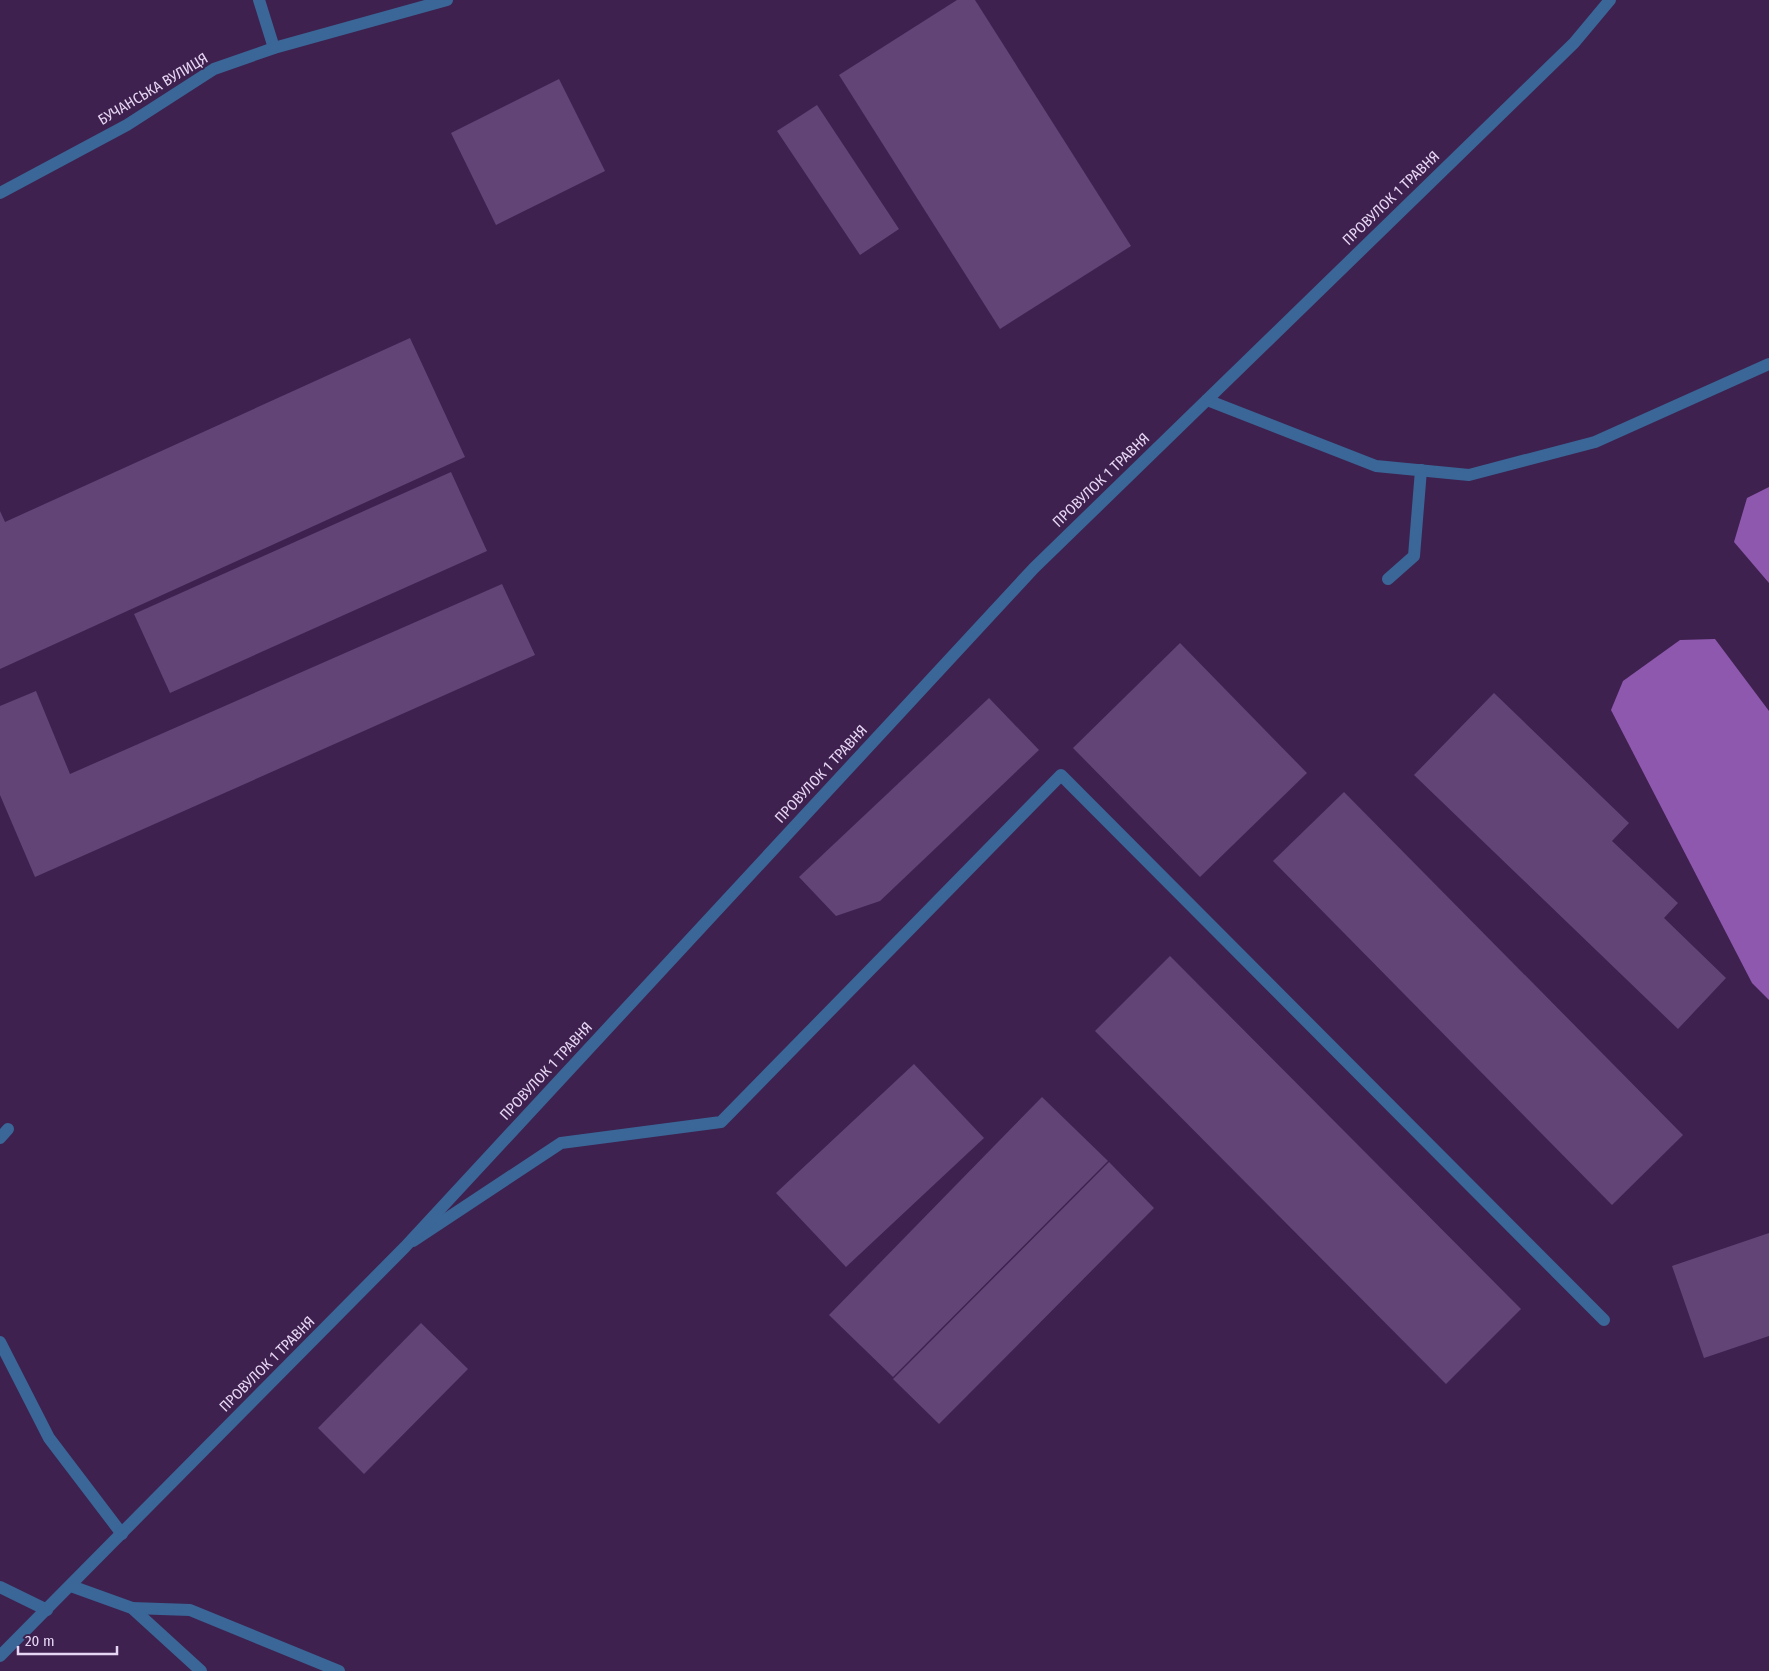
<svg xmlns="http://www.w3.org/2000/svg" width="1769" height="1671" viewBox="0 0 1769 1671" font-family="'Fira Sans Condensed',sans-serif">
<style>
.water{fill:#8e58af}
.building{fill:#624476}
.lines{fill:none;stroke-linecap:round;stroke-linejoin:round}
.service{stroke:#3a6797;stroke-width:12}
.pedestrian{stroke:#3a6797;stroke-width:12}
.minor{stroke:#3a6797;stroke-width:12}
.labels{text-anchor:middle;dominant-baseline:central;stroke-width:4;stroke-linejoin:round;paint-order:stroke}
.street-label{font-size:15px;fill:#e6d6f3;stroke:#3e214f}
</style>
<rect width="100%" height="100%" fill="#3e214f"/>
<!-- water -->
<g class="water">
<polygon points="1769,487 1769,583 1734,542 1747,498"/>
<polygon points="1715,639 1769,711 1769,1000 1752,983 1611,710 1623,681 1680,640"/>
</g>
<!-- building -->
<g class="building">
<polygon points="957,0 975,0 1131,246 1000,329 839,75"/>
<polygon points="559,79 605,171 496,225 451,133"/>
<polygon points="817,105 899,229 860,255 777,131"/>
<polygon points="410,338 465,457 0,669 0,511 5,522"/>
<polygon points="451,472 487,551 170,693 134,614"/>
<polygon points="502,584 535,655 35,877 0,795 0,706 36,691 70,774"/>
<polygon points="1180,643 1307,773 1200,877 1073,748"/>
<polygon points="1494,693 1629,823 1612,841 1678,903 1664,918 1726,978 1678,1029 1414,775"/>
<polygon points="989,698 1039,750 880,901 836,916 799,877"/>
<polygon points="1344,792 1683,1135 1612,1205 1273,861"/>
<polygon points="1170,956 1521,1309 1446,1384 1095,1031"/>
<polygon points="914,1064 984,1138 846,1267 776,1193"/>
<polygon points="1042,1097 1108,1161 893,1377 829,1315"/>
<polygon points="1109,1162 1154,1208 939,1424 893,1379"/>
<polygon points="1769,1233 1769,1336 1704,1358 1672,1266"/>
<polygon points="421,1323 468,1369 364,1474 318,1428"/>
</g>
<g class="lines">
<!-- service -->
<g class="service">
<polyline points="1207,400 1376,466 1469,475 1595,442 1769,364"/>
<polyline points="1388,579 1414,556 1421,470"/>
<polyline points="0,1138 8,1129"/>
<polyline points="413,1241 561,1143 721,1122 1061,775 1604,1320"/>
<polyline points="0,1342 49,1438 122,1534"/>
<polyline points="132,1608 190,1610 339,1671"/>
</g>
<!-- pedestrian -->
<polyline class="pedestrian" points="71,1586 132,1608 201,1671"/>
<!-- minor -->
<g class="minor">
<polyline points="259,0 274,48"/>
<polyline points="0,193 127,125 214,69 274,48 447,0"/>
<polyline points="0,1587 47,1610"/>
<polyline points="0,1656 405,1247 1034,568 1574,43 1610,0"/>
</g>
</g>
<g class="labels">
<!-- street labels -->
<g class="street-label">
<text transform="translate(153 89) rotate(-31)">БУЧАНСЬКА ВУЛИЦЯ</text>
<text transform="translate(1391 198) rotate(-44)">ПРОВУЛОК 1 ТРАВНЯ</text>
<text transform="translate(1101 480) rotate(-44)">ПРОВУЛОК 1 ТРАВНЯ</text>
<text transform="translate(821 774) rotate(-47)">ПРОВУЛОК 1 ТРАВНЯ</text>
<text transform="translate(546 1071) rotate(-47)">ПРОВУЛОК 1 ТРАВНЯ</text>
<text transform="translate(267 1364) rotate(-45)">ПРОВУЛОК 1 ТРАВНЯ</text>
</g>
</g>
<!-- scale -->
<path d="M18 1646v8h99v-8" fill="none" stroke="#e6d6f3" stroke-width="2.5"/>
<text x="25" y="1646" font-size="15" fill="#e6d6f3" stroke="#3e214f" stroke-width="4" paint-order="stroke">20 m</text>
</svg>
